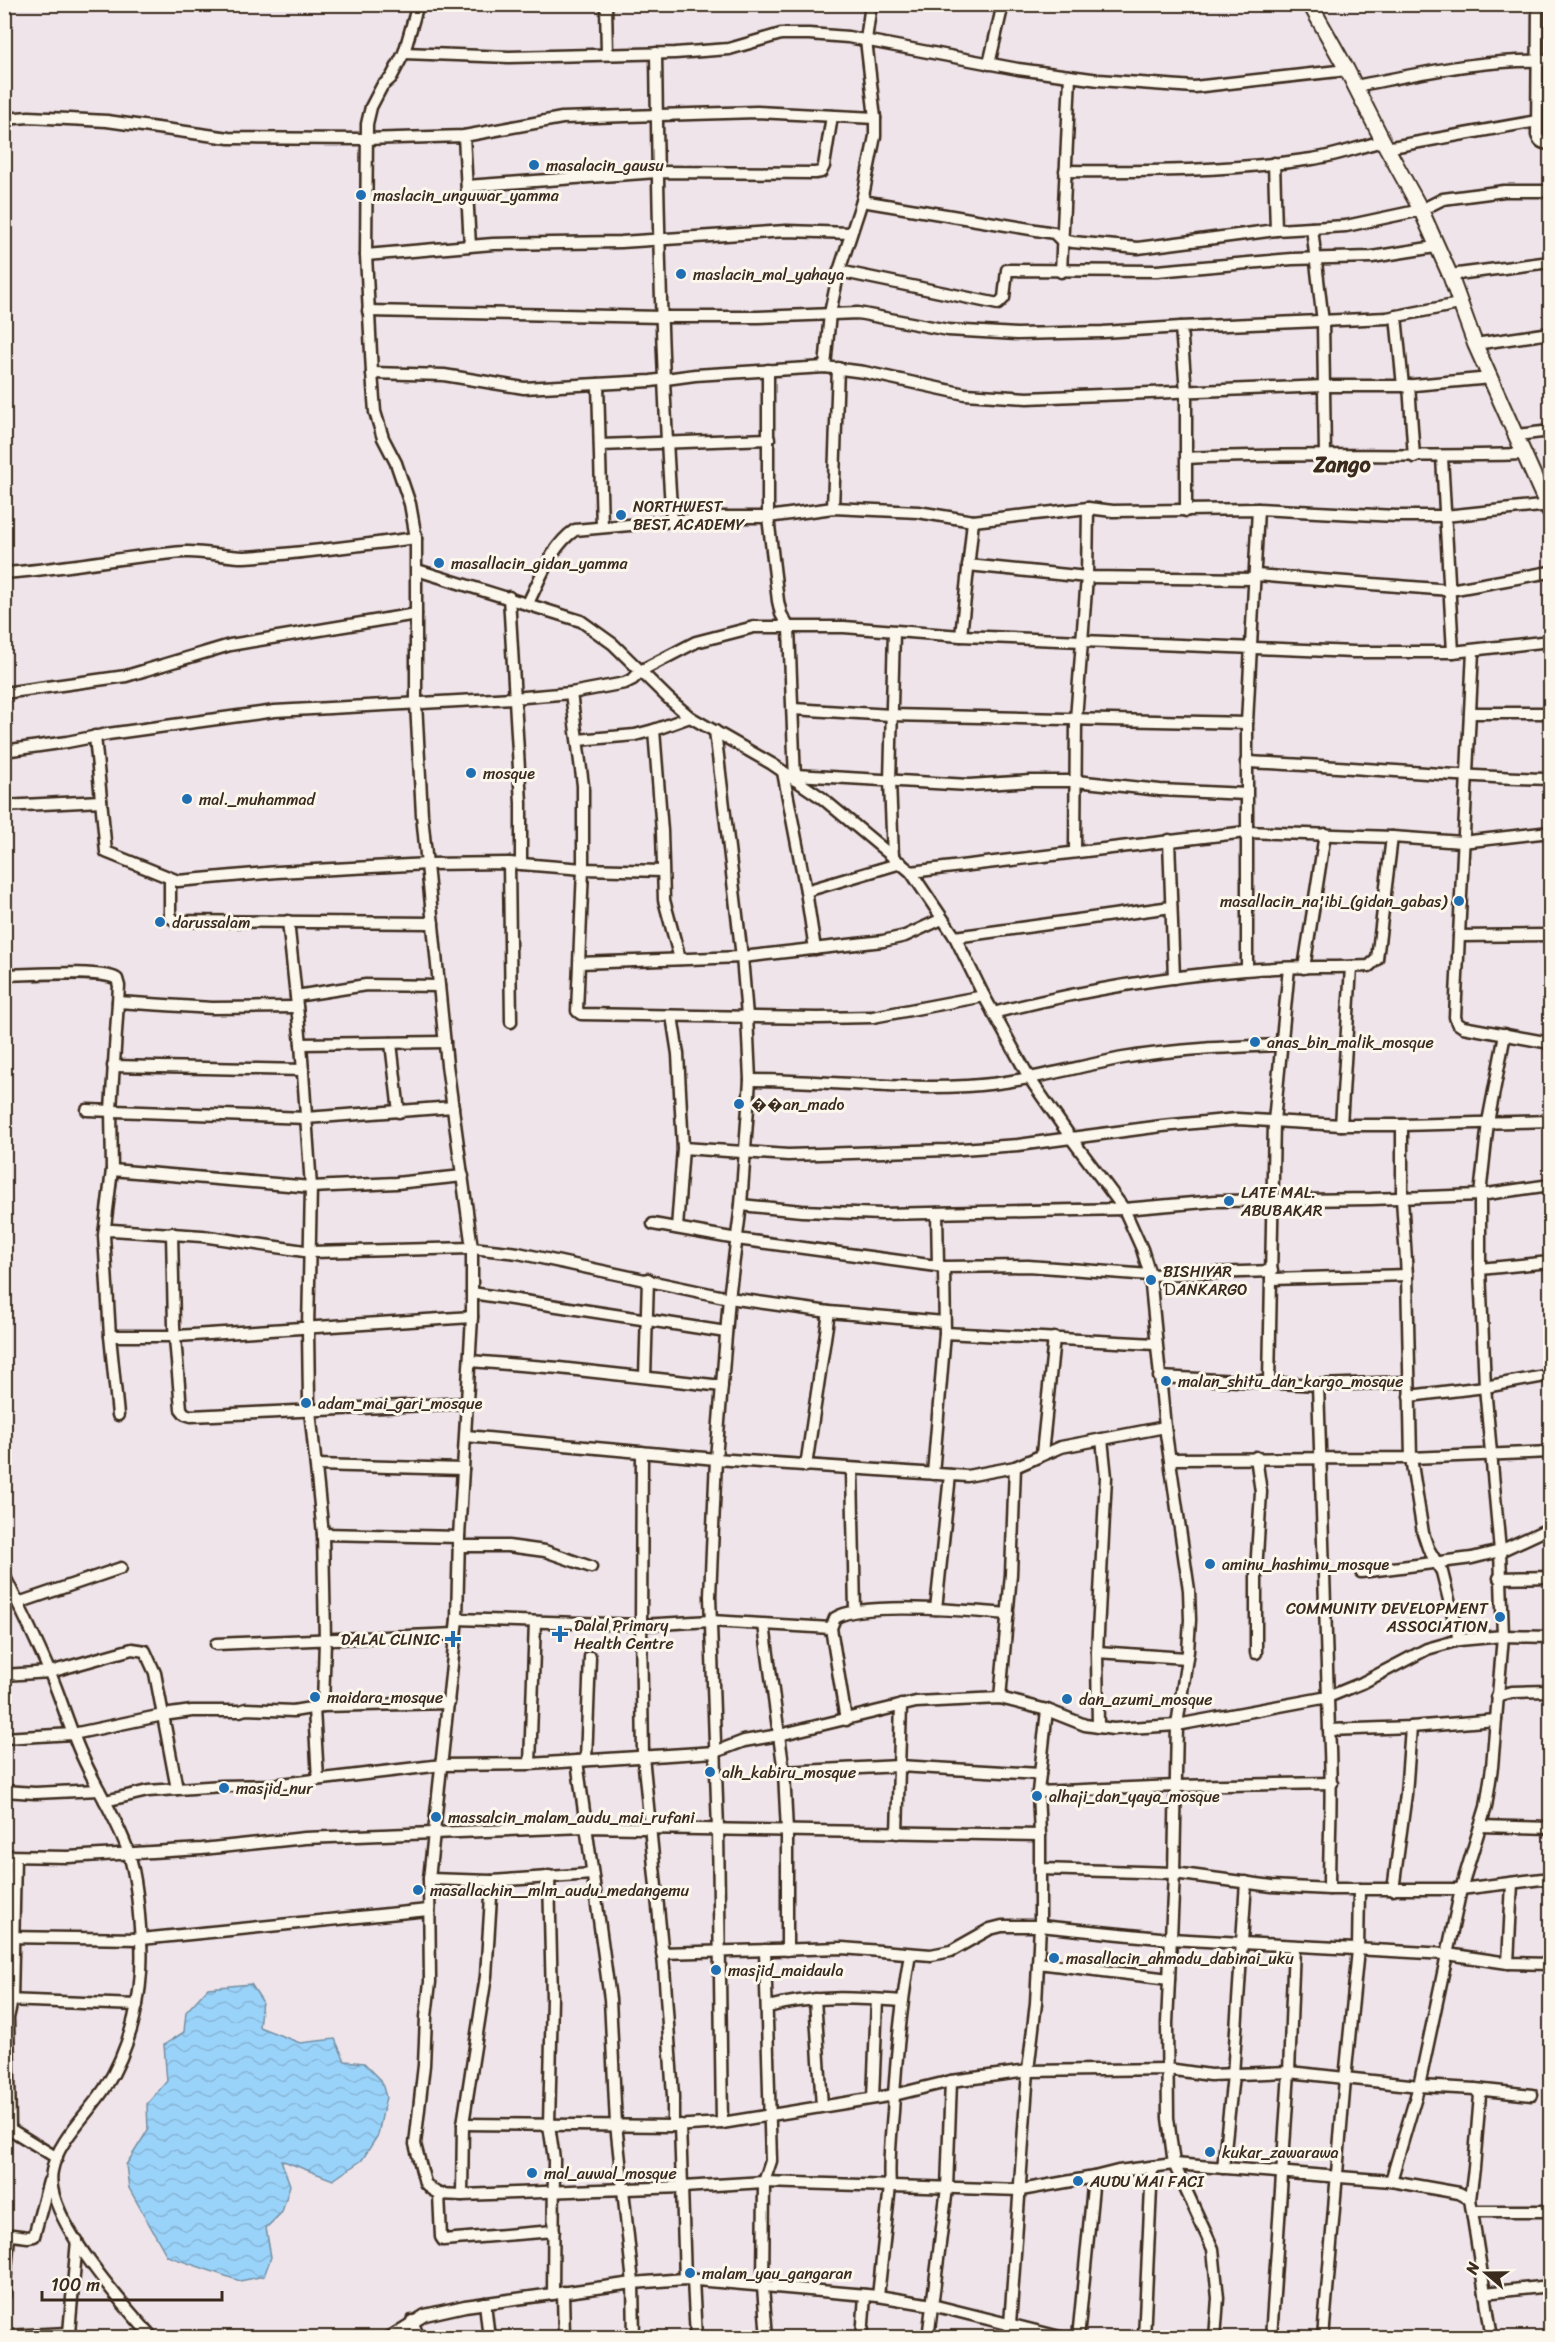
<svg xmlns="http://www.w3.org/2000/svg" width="1555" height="2342" viewBox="0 0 1555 2342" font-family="Sriracha,sans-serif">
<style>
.water{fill:url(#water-waves);stroke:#748fa2;stroke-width:1.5}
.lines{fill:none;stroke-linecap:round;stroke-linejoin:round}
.street-casing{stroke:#3b2a1e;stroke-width:15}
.secondary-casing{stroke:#3b2a1e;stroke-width:18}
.street{stroke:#fbf7ec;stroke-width:10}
.secondary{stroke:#fbf7ec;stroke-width:14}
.poi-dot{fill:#1f6fb2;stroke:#fbf7ec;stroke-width:2}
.labels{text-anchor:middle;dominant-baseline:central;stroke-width:6;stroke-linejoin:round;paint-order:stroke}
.poi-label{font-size:16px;fill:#3b2a1e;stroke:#fbf7ec;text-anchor:start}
.district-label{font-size:22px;font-weight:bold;fill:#3b2a1e;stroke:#fbf7ec}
</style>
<defs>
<pattern id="water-waves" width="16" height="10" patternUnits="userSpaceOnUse" patternTransform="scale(1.5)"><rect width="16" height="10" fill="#9ad3fa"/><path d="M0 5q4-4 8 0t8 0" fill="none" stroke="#86b5d6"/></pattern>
</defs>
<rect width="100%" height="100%" fill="#efe4ea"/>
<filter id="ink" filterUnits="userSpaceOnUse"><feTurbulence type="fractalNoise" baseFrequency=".0167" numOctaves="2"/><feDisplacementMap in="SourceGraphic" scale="12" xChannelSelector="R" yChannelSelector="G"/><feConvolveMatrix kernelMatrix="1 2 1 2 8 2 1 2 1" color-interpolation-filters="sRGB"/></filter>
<g filter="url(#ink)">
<!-- water -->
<polygon class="water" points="251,1984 262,2001 259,2027 300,2043 335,2039 345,2061 364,2063 381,2080 386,2097 378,2135 362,2160 333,2180 281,2160 290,2185 282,2212 266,2228 271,2257 264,2276 240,2281 167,2256 129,2188 126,2165 148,2130 147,2104 167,2081 164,2045 184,2032 186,2012 208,1988"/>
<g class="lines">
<!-- street casing -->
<g class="street-casing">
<g id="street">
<polyline points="418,4 404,53 391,78 382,86 371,107 367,124 366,255 372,373 375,412 383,438 396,463 410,504 416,538 416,703 422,815 447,1065 472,1248 472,1317 459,1537 457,1619 429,1879 430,1982 426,2017 424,2065 415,2144 425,2183 431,2189 439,2194 462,2195 683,2187 764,2182 1021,2190 1094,2177 1118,2171 1174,2164 1391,2181 1459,2193 1470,2199 1492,2338"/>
<polyline points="606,4 607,54"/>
<path d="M1538,4l-1,131c2,7 6,9 13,9"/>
<polyline points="404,53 509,57 675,53 729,49 781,34 809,34 848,37 1018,69 1099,80 1194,87 1347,70"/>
<path d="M656,53c2,156 5,313 16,468"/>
<polyline points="989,64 1003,4"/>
<path d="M1355,86c64,-12 130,-28 195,-25"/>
<polyline points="4,119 29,117 107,121 229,138 365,139 464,136 562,118 757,112 875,118"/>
<polyline points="464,136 470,246"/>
<polyline points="1386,148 1537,121"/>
<polyline points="1274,163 1276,230"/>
<path d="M1065,171c82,1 165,0 247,-12 23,-3 47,-12 71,-18"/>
<polyline points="467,186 657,172 815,173 821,172 824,166 832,116"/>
<polyline points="862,201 1054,233 1061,240 1073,242 1138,248 1276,230 1346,226 1421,210 1443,199 1504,191 1550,191"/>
<polyline points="1312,228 1323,322 1325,456"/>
<polyline points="366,255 493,244 621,242 786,231 851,233"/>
<polyline points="839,271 998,304 1004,298 1007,270 1157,271 1292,259 1372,257 1435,247"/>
<polyline points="1061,272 1070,76"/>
<polyline points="1450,275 1550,262"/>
<polyline points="368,311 662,317 758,317 858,313 948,330 1017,334 1103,332 1181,327"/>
<polyline points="1396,316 1403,386"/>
<polyline points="1475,344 1550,333"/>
<polyline points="825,367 830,313 839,271 862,201 875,136 875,118 866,40 871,4"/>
<polyline points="768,370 768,517 778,601 781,614 789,628 795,780"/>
<polyline points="372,373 444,375 524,388 651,381 695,375 825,367 864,372 965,394 1027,398 1325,386 1403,386 1491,378"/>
<polyline points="598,384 602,527"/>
<polyline points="1409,385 1414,457"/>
<polyline points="1517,435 1550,431"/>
<polyline points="600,445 769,439"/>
<polyline points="1442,457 1453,652"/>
<path d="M1187,458c113,-6 226,0 339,-4"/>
<polyline points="833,508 838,368"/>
<polyline points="1186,511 1186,392 1181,327 1387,318 1459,304"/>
<polyline points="968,565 1087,577 1254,579"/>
<polyline points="417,570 581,621 613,644 669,699 690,717 772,764 822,798 911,872 955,937 984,996 1030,1079 1071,1138 1124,1209 1142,1249 1150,1275 1165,1427 1189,1590 1190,1620 1188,1651 1177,1725 1174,1873 1167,2023 1168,2118 1174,2164 1213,2249 1218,2298 1215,2338"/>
<path d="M4,573c61,-4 121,-17 181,-21 20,-1 40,5 59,5 58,-3 115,-12 172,-19"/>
<polyline points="1255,575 1450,590 1550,572"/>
<polyline points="509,597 521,803 521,864"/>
<path d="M528,603c13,-25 23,-57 47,-73l142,-13h51l65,-9 85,4 55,9 115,-13 25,3 145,-2 138,7h49l105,-11"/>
<polyline points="961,636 973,521"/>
<polyline points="1473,651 1455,1017 1457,1023 1463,1027 1550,1043"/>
<polyline points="4,693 126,676 230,645 416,614"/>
<polyline points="571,693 583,785 583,869 577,1011 581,1014 818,1018 873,1017 984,996"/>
<polyline points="793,709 891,715 1247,723"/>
<polyline points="1470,713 1550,713"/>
<polyline points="654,730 662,831 664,900 680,959"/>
<polyline points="715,731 742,957 747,1016 750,1080 741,1205 729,1298 716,1459 710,1596 718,1830 722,2123"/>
<polyline points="95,736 106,852 178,881 277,872 428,864 509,863 583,869 662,871"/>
<polyline points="578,740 635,735 654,730 690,717"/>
<polyline points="4,751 67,742 108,734 275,711 513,698 571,693 625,683 633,679 642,670 696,642 754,627 844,627 961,636 1354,652 1453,652 1550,641"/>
<path d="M1246,762c102,4 203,15 304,17"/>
<polyline points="783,772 806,891 815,949"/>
<polyline points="795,775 969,785 1031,781 1076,781 1160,790 1246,794"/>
<polyline points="4,806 101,801"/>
<polyline points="1169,840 1174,978"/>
<polyline points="1075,851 1076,719 1087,577 1088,508"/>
<polyline points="893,858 890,781 894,632"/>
<polyline points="509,863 511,1022"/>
<polyline points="911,872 1246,832 1392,837 1462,842 1550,832"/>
<polyline points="170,879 170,917 176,921 433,923"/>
<polyline points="806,891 901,863"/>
<polyline points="288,921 301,1044 311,1187 308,1329 309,1401 323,1534 325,1640 323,1706"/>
<polyline points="1459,936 1550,935"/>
<polyline points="955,937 1171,907"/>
<polyline points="580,963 742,957 883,941 905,936 942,919"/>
<polyline points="1304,968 1325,834"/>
<polyline points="1247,969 1247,723 1258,509"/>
<path d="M4,975c23,0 97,-6 113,4l2,7 -8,124 1,60 -8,65 6,101 8,79"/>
<polyline points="296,996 366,985 439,986"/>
<polyline points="118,1002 212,1008 297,1007"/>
<path d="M993,1013c82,-21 168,-36 252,-43 41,-4 83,-2 124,-4l8,-7 15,-122"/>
<polyline points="672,1016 678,1054 683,1148 677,1228"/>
<polyline points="391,1043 399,1112"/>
<polyline points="301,1044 445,1042"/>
<polyline points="113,1066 303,1070"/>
<path d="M750,1080c72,0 145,10 217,6 54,-3 104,-18 156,-28 53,-9 105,-11 158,-13"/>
<polyline points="87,1110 306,1118 453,1107"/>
<polyline points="1341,1125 1351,967"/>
<polyline points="1402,1125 1402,1199 1407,1275 1411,1458 1423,1533 1428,1548 1442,1572 1459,1640"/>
<polyline points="683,1148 788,1155 947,1150 1018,1145 1162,1126 1237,1119 1341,1125 1402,1125 1550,1121"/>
<polyline points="112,1170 311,1187 396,1183 463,1176"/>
<polyline points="741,1205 802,1211 882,1214 1124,1209 1216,1201 1371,1199 1480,1195 1550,1185"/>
<polyline points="937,1213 938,1266"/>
<polyline points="653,1224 737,1239 944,1267 1028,1266 1150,1275 1272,1271"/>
<polyline points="105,1231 112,1230 202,1236 311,1252 472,1248 518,1253 729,1298 829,1312 944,1322"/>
<polyline points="172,1233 174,1326 181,1409 185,1414 191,1416 468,1403"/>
<polyline points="1480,1269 1550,1262"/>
<polyline points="1272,1279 1407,1275"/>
<polyline points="472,1293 726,1332"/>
<polyline points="945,1333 1155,1344"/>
<polyline points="110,1336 177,1336 472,1317"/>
<polyline points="470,1361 559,1368 722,1386"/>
<polyline points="645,1377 648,1279"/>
<polyline points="1159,1377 1318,1385 1409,1382"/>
<polyline points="1269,1383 1274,1121 1289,968"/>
<path d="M1318,1385l11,345c4,53 0,106 0,159"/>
<polyline points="1409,1396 1485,1387 1550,1375"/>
<polyline points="466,1436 716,1459 967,1476 1015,1467 1061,1447 1165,1427"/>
<polyline points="642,1452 641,1625 643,1756 664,1967 673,2096 673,2126"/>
<polyline points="1042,1454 1054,1338"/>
<polyline points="1170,1459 1411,1458 1550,1452"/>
<polyline points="316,1465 463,1469"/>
<polyline points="806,1466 829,1312"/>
<polyline points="852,1470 855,1611"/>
<polyline points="933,1474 945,1333 944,1267"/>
<polyline points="323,1534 459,1537"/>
<polyline points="458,1546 508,1546 545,1551 591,1567"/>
<polyline points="1361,1572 1472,1558 1500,1551 1550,1528"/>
<path d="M4,1575c16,32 32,65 46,98 12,28 20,57 33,85 14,31 34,61 45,93 9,27 11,62 13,90 3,49 -9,105 -36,147 -16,25 -48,53 -53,83 -9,44 72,135 101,167"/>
<polyline points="1499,1578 1550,1577"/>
<polyline points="18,1603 121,1568"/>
<polyline points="936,1609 950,1475"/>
<polyline points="457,1619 641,1625 711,1621 831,1628"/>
<polyline points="764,1625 784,1772 899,1766 1040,1774"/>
<polyline points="216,1644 455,1634"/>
<polyline points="1097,1652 1186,1658"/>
<polyline points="1256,1653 1256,1572 1261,1492 1256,1457"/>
<polyline points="4,1675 50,1672 132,1649 145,1651 155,1673 177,1789"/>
<polyline points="1497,1696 1512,1692 1550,1691"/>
<polyline points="1000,1698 1011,1574 1015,1467"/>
<polyline points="314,1709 318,1779"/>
<path d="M846,1720l-15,-92 4,-10c27,-17 138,-7 173,-4"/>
<polyline points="1098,1727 1097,1652 1106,1477 1102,1439"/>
<polyline points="1329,1730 1411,1727 1496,1720"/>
<polyline points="4,1738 73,1734 163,1715 192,1711 240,1711 246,1709 293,1711 323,1706 449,1703"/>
<polyline points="586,1760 590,1657"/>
<polyline points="577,1761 610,1999 616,2124 633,2283 634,2338"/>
<polyline points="530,1764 535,1622"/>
<polyline points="784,1772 787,1831 787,1950"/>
<polyline points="4,1791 35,1793 99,1790"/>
<polyline points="1038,1792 1176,1786 1332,1783"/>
<polyline points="105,1801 148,1791 222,1786 272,1785 442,1765 530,1764 715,1752 744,1741 779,1735 916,1702 1000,1698 1047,1710"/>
<polyline points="1480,1826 1550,1828"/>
<polyline points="897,1833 901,1705"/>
<polyline points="4,1856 68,1857 202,1849 305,1838 585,1827 1040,1835 1038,1792 1047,1710 1085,1725 1113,1729 1177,1725 1328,1697 1362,1683 1427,1649 1459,1640 1503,1636 1550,1637"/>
<polyline points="1040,1869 1174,1873 1272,1886 1329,1889 1461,1889 1550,1878"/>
<polyline points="549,1876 552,1998 549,2125 554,2159 553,2294"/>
<polyline points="429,1879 492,1881 592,1874"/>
<polyline points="1393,1890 1406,1794 1411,1727"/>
<polyline points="4,1937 141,1939 428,1910"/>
<polyline points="765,1950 771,2161 764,2182 763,2287 767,2338"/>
<polyline points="662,1953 842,1948 931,1955 951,1951 990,1929 1002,1926 1040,1926 1170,1939 1447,1954 1508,1963 1550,1964"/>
<polyline points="1038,1963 1169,1979"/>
<polyline points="1508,1963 1512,1883"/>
<polyline points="815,1999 822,2106"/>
<polyline points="5,2000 137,2005"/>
<path d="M768,2007c44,-12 89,-9 134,-6"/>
<polyline points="1475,2089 1532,2095"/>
<polyline points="873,2098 877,2000"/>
<polyline points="463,2124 673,2126 722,2123 894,2095 951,2081 1028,2071 1168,2069 1210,2075 1289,2072 1419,2086 1475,2089 1480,2095 1474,2168 1470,2199"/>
<polyline points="680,2125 685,2279"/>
<polyline points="5,2126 57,2158"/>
<polyline points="10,2129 8,2018 12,2000 15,1857"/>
<polyline points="1223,2168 1233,2075 1246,1882"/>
<polyline points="1391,2181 1419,2086 1461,1889 1486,1807 1492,1767 1503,1636 1500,1551 1485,1387 1480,1269 1480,1195 1488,1122 1505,1034"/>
<polyline points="439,2194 441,2237 443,2240 554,2231"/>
<polyline points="462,2195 463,2124 486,1976 492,1881"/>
<polyline points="1473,2211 1550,2211"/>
<polyline points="4,2234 28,2237 34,2236 49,2181"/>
<polyline points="693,2279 696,2338"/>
<polyline points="563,2292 564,2338"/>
<polyline points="1485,2293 1550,2286"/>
<path d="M878,2296l12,-110c-2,-25 1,-50 3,-74 3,-53 8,-106 17,-158"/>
<polyline points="4,2297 9,2235"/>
<polyline points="485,2303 489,2338"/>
<polyline points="412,2321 419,2338"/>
<polyline points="69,2333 77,2240"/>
<polyline points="4,2336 69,2333 77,2338"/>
<polyline points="388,2338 425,2315 465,2306 633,2283 685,2279 878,2296 932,2305 1064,2338"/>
<polyline points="862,2338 865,2295"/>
<polyline points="928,2338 947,2188 951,2081"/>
<polyline points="1009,2338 1028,2071 1036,2003 1040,1926 1040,1835"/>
<polyline points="1078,2338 1094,2177"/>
<polyline points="1144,2338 1152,2167"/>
<polyline points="1271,2338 1289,2072 1294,1947"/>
<polyline points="1323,2338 1345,2079 1358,1950 1359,1889"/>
</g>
</g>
<!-- secondary casing -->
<g class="secondary-casing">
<polyline id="secondary" points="1310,4 1347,70 1383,141 1421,210 1450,275 1475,344 1550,512"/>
</g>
<!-- street -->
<use href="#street" class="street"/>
<!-- secondary -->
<use href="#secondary" class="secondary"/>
</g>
</g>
<!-- markers -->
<g class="poi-dot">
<circle cx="534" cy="165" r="6"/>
<circle cx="361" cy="195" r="6"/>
<circle cx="681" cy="274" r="6"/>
<circle cx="621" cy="515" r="6"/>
<circle cx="439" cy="563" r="6"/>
<circle cx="471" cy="773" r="6"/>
<circle cx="187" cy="799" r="6"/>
<circle cx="1459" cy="901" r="6"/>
<circle cx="160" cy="922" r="6"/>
<circle cx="1255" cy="1042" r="6"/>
<circle cx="739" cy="1104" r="6"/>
<circle cx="1229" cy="1201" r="6"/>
<circle cx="1151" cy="1280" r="6"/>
<circle cx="1166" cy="1381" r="6"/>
<circle cx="306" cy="1403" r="6"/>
<circle cx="1210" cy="1564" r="6"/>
<circle cx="1500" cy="1617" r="6"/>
<path d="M557 1625h6v6h6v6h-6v6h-6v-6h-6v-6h6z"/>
<path d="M450 1630h6v6h6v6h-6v6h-6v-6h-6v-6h6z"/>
<circle cx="315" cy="1697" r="6"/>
<circle cx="1067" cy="1699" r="6"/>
<circle cx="710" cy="1772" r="6"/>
<circle cx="224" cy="1788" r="6"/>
<circle cx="1037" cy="1796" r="6"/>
<circle cx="436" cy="1817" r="6"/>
<circle cx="418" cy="1890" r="6"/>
<circle cx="1054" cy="1958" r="6"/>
<circle cx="716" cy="1970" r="6"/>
<circle cx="1210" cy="2152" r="6"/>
<circle cx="532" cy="2173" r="6"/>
<circle cx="1078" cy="2181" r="6"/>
<circle cx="690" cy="2273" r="6"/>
</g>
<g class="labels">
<!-- poi labels -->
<g class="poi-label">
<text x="546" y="165">masalacin_gausu</text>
<text x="373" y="195">maslacin_unguwar_yamma</text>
<text x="693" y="274">maslacin_mal_yahaya</text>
<text x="633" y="506">NORTHWEST<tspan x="633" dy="18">BEST ACADEMY</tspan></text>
<text x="451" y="563">masallacin_gidan_yamma</text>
<text x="483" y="773">mosque</text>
<text x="199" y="799">mal._muhammad</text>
<text x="1447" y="901" text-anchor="end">masallacin_na'ibi_(gidan_gabas)</text>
<text x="172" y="922">darussalam</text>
<text x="1267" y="1042">anas_bin_malik_mosque</text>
<text x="751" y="1104">��an_mado</text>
<text x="1241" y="1192">LATE MAL.<tspan x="1241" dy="18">ABUBAKAR</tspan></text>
<text x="1163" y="1271">BISHIYAR<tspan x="1163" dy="18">ƊANKARGO</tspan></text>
<text x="1178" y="1381">malan_shitu_dan_kargo_mosque</text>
<text x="318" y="1403">adam_mai_gari_mosque</text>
<text x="1222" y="1564">aminu_hashimu_mosque</text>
<text x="1488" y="1608" text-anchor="end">COMMUNITY DEVELOPMENT<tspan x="1488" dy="18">ASSOCIATION</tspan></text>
<text x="574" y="1625">Dalal Primary<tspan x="574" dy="18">Health Centre</tspan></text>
<text x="440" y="1639" text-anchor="end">DALAL CLINIC</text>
<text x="327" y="1697">maidara_mosque</text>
<text x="1079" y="1699">dan_azumi_mosque</text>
<text x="722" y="1772">alh_kabiru_mosque</text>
<text x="236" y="1788">masjid_nur</text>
<text x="1049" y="1796">alhaji_dan_yaya_mosque</text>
<text x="448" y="1817">massalcin_malam_audu_mai_rufani</text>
<text x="430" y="1890">masallachin__mlm_audu_medangemu</text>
<text x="1066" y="1958">masallacin_ahmadu_dabinai_uku</text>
<text x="728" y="1970">masjid_maidaula</text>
<text x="1222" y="2152">kukar_zawarawa</text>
<text x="544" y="2173">mal_auwal_mosque</text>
<text x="1090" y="2181">AUDU MAI FACI</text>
<text x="702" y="2273">malam_yau_gangaran</text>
</g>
<!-- district labels -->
<g class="district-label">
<text x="1342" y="464">Zango</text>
</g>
</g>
<!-- margin -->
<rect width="1555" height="2342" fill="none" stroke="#fbf7ec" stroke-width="24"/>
<rect x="12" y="12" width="1531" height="2318" fill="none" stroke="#3b2a1e" stroke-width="2" filter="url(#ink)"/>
<!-- north arrow -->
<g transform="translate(1486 2273) rotate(290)" stroke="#fbf7ec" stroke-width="4.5" paint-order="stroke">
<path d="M0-4.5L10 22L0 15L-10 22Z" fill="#3b2a1e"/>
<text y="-9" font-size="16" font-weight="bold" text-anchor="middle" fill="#3b2a1e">N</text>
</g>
<!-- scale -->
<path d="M42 2291v9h180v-9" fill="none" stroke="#3b2a1e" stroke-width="3"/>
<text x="51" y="2291" font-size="18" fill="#3b2a1e" stroke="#fbf7ec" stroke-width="4.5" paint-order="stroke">100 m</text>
</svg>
